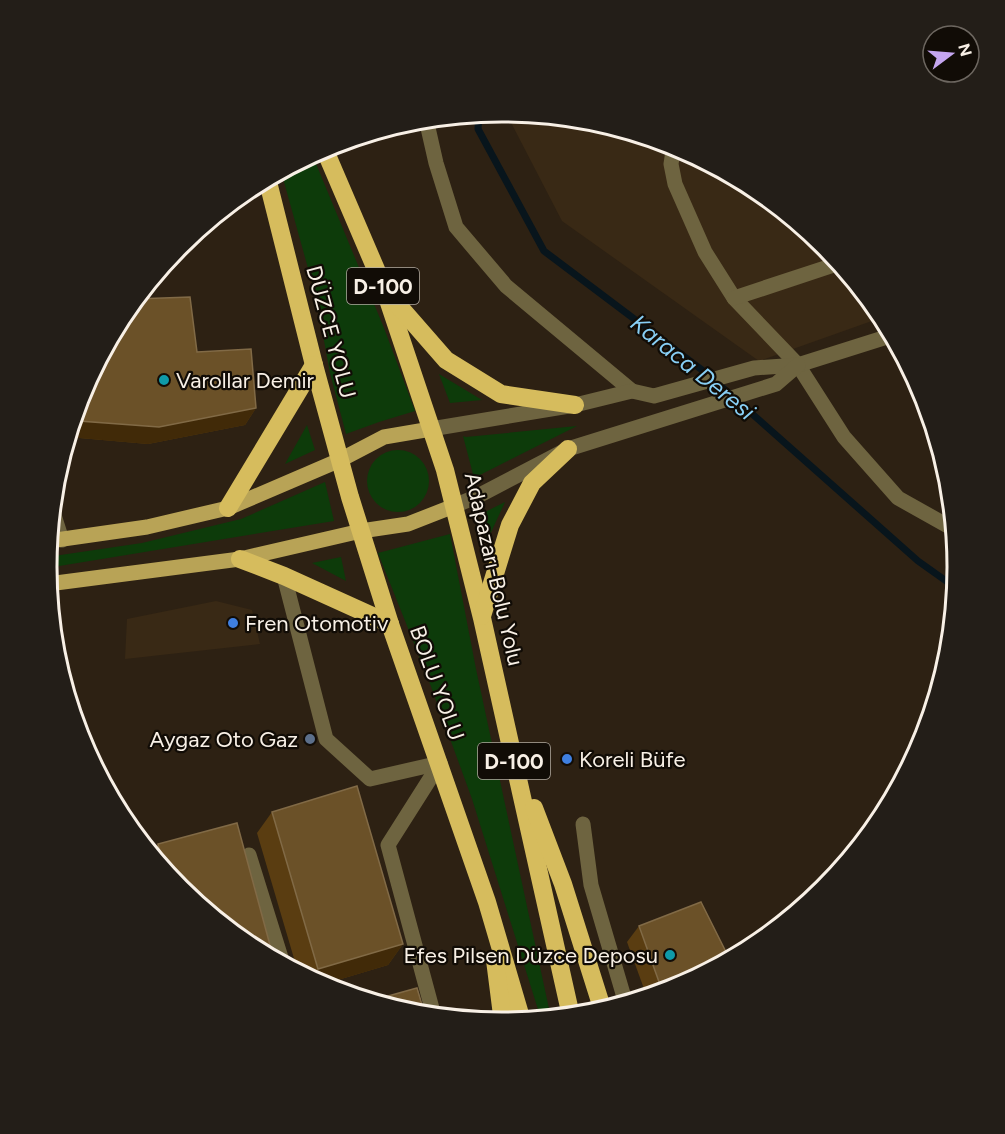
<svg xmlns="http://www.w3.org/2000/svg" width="1005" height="1134" viewBox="0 0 1005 1134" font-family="Figtree,sans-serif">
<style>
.built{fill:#392915}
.green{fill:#0d3b0a}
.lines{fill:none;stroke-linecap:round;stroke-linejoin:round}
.stream{stroke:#08151c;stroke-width:7}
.minor{stroke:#6e6440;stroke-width:15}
.major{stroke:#b8a356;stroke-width:15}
.highway{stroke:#d6bc5d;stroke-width:18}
.wall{fill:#5a3d11}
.shaded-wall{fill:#412a08}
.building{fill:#6b5128;stroke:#816a46;stroke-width:1.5}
.culture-dot{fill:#0f9aa8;stroke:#110c06;stroke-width:2}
.shop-dot{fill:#3f7fe0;stroke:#110c06;stroke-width:2}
.service-dot{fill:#5c6f8a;stroke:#110c06;stroke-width:2}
.labels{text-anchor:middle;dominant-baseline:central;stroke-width:4.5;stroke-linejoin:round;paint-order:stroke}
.shield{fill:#110c06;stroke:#b3aca3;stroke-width:1.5}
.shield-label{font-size:21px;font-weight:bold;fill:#f8f0e6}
.street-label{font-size:22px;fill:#f8f0e6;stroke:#110c06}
.poi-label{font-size:22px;fill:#f8f0e6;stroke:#110c06;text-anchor:start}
.water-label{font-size:24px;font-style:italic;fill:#88cff5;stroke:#110c06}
.rim{fill:none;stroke:#f8f0e6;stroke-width:3}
</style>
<rect width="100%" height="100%" fill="#2d2113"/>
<!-- built -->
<g class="built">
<polygon points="505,111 592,120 677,146 756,188 825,245 883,317 759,361 562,221"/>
<polygon points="216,601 252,610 260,644 125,659 127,619"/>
</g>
<!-- green -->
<g class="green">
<polygon points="312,154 384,328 415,411 379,422 346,434 330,373 316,297 281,171"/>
<polygon points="439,374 482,400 450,403"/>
<polygon points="307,425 315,450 285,464"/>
<polygon points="577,426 474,478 463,436 466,437"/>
<circle cx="398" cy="481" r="31"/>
<polygon points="325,482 334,521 47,568 47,557 142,543 241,519"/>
<polygon points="505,502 487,541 481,514"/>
<polygon points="450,534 476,669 551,1018 541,1019 472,799 429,681 378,553"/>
<polygon points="341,557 346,581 312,563"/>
</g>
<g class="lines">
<!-- stream -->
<polyline class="stream" points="479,113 478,129 544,251 706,373 918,561 956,588"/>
<!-- minor -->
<g class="minor">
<polyline points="426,119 436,163 456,227 506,286 632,391"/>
<polyline points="674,145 671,164 675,184 705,252 734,298 798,365 844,437 898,498 955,530"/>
<polyline points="734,298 840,263"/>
<polyline points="431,429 575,405 632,391 654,396 754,368 798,365 893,335"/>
<polyline points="454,506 478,496 568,449 776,384 798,365"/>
<polyline points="52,509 62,540"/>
<polyline points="284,576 326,739 370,779 440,763"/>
<polyline points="583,824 591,885 626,1004"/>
<polyline points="249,855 283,964"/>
<polyline points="434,1016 388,845 440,763"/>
</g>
<!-- major -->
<g class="major">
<polyline points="49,541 147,527 228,508 340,460 384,437 431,429"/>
<polyline points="48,584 240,559 361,531 408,524 454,506"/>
</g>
<!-- highway -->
<g class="highway">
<polyline points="324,148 384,288 445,470 482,618 571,1016"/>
<polyline points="267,178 314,365 350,497 390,624 487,902 522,1021"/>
<polyline points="391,297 446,360 501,394 575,405"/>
<polyline points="228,508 314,365"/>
<polyline points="240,559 284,576 390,624"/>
<polyline points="482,616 510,525 532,483 568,449"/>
<polyline points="534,808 563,884 603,1011"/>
<polyline points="495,960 503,1023"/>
</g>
</g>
<!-- wall -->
<g class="wall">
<polygon points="197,352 256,408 245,425 148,444 68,437 81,392"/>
<polygon points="272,812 403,944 388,965 321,985 298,972 257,833"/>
<polygon points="158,844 180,889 151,854"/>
<polygon points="639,926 677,988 647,997 627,942"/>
</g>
<!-- shaded-wall -->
<g class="shaded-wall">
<polygon points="256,408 245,425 148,444 68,437 79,421"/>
<polygon points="403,944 388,965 321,985 311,979 318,969"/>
</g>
<!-- building -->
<g class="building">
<polygon points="190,297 197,352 251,349 256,408 159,427 79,421 78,404 81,392 124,313 135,299"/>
<polygon points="357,786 403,944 318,969 272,812"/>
<polygon points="237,823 274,960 249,946 180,889 165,871 158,844"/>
<polygon points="701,902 730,960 677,988 663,993 639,926"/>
<polygon points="417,988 425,1015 413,1014 370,1001"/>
</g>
<!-- markers -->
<g class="culture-dot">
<circle cx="164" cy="380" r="6"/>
<circle cx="670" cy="955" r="6"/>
</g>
<g class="shop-dot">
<circle cx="233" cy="623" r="6"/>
<circle cx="567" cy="759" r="6"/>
</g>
<circle class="service-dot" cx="310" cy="739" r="6"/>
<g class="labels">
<!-- shield labels -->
<g class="shield">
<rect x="347" y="268" width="72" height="36" rx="4.5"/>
<rect x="478" y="743" width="72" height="36" rx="4.5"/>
</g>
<g class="shield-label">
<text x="383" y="286">D-100</text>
<text x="514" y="761">D-100</text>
</g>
<!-- street labels -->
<g class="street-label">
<text transform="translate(331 332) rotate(75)">DÜZCE YOLU</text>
<text transform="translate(494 569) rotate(77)">Adapazarı-Bolu Yolu</text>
<text transform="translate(437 683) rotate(70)">BOLU YOLU</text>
</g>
<!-- poi labels -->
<g class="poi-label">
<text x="176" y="380">Varollar Demir</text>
<text x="245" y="623">Fren Otomotiv</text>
<text x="298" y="739" text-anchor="end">Aygaz Oto Gaz</text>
<text x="579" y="759">Koreli Büfe</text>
<text x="658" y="955" text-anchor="end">Efes Pilsen Düzce Deposu</text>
</g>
<!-- water labels -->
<g class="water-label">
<text transform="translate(693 367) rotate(39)">Karaca Deresi</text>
</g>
</g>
<!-- crop -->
<path d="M0 0H1005V1134H0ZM57 567a445 445 0 1 1 890 0a445 445 0 1 1-890 0Z" fill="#231e18" fill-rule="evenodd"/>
<path class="rim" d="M57 567a445 445 0 1 1 890 0a445 445 0 1 1-890 0Z"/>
<!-- north arrow -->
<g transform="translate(951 54) rotate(74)"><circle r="28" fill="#110c06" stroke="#6d6760" stroke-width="1.5"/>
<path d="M0-4.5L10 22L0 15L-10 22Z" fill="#c5a6f0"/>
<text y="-9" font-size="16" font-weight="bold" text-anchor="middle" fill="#f8f0e6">N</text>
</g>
</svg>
